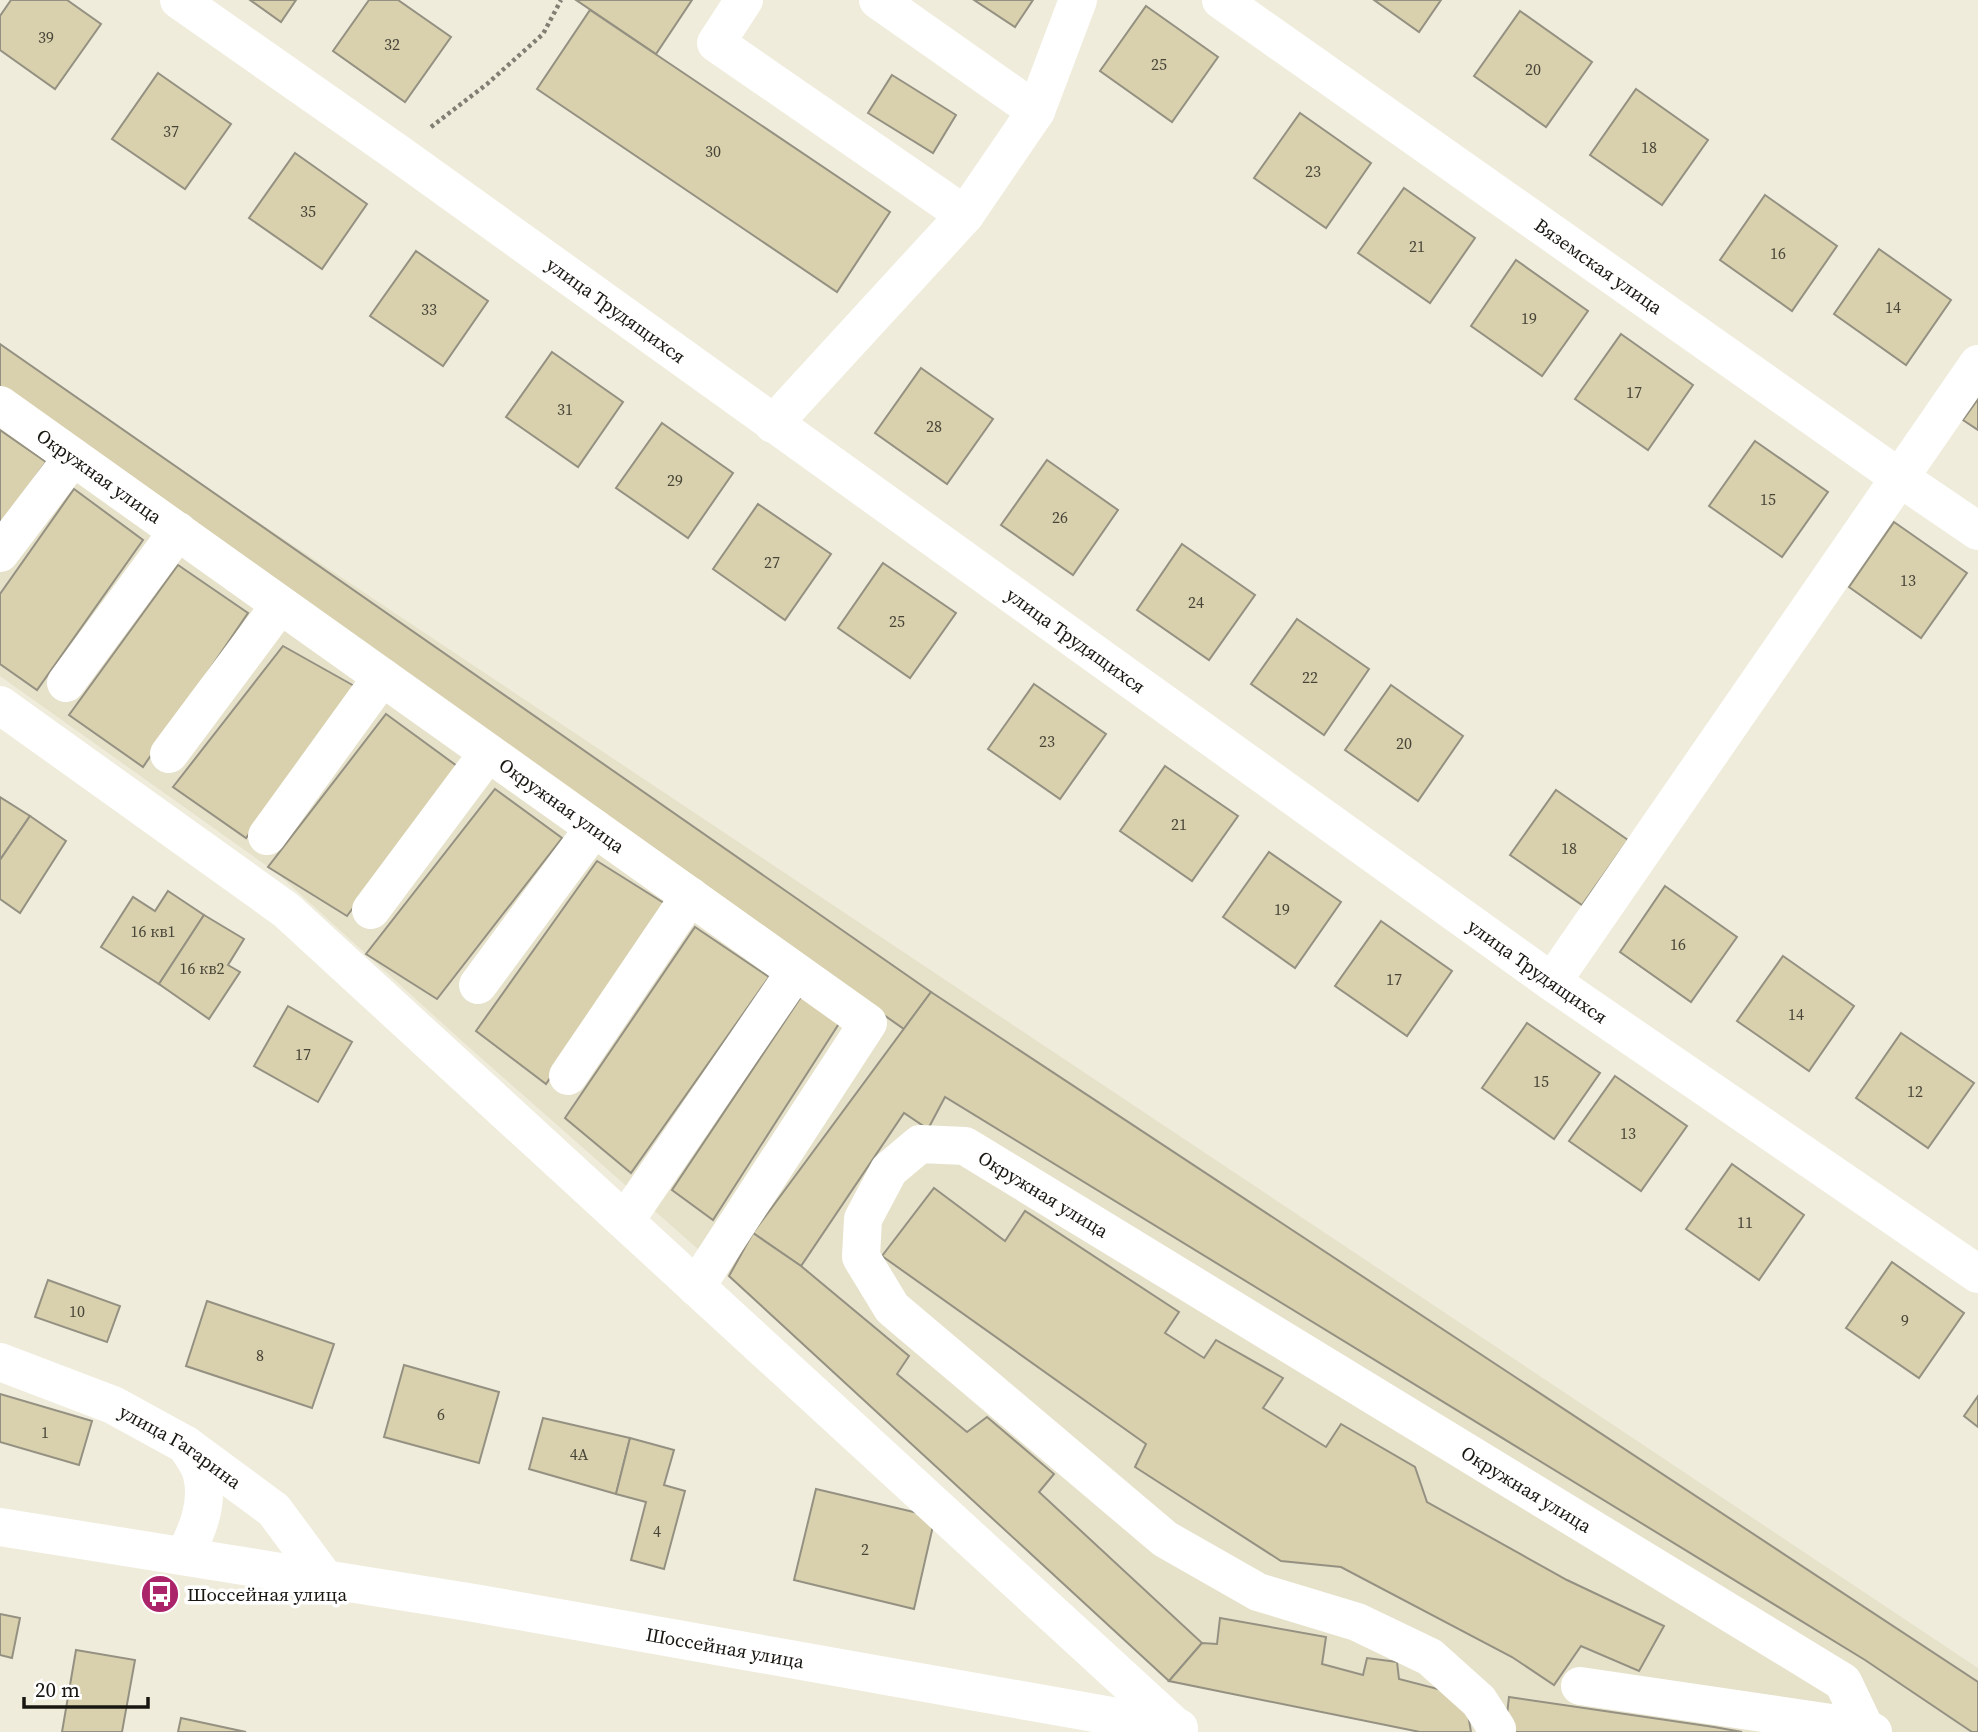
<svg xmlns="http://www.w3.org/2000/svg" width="1978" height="1732" viewBox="0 0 1978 1732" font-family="'Source Serif 4',serif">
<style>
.built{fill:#e6e1c9}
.building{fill:#d9d1ad;stroke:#959182;stroke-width:2}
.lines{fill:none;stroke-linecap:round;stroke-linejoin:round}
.path{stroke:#817e73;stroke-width:4.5;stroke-dasharray:3.5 3.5;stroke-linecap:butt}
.minor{stroke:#fff;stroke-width:38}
.labels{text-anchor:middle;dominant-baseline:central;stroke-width:7;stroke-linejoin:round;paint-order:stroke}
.number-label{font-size:16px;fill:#484538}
.street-label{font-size:19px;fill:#181611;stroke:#fff}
.poi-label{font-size:19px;fill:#181611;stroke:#fff;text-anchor:start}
</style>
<rect width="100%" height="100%" fill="#efecdb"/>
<!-- built -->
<polygon class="built" points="0,350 1978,1668 1978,1732 1420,1732 1169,1681 699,1250 463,1042 278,874 0,676"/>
<!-- building -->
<g class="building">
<polygon points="11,0 67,0 101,24 55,89 0,50 0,16"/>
<polygon points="250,0 296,0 281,22"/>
<polygon points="369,0 398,0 451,37 405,102 333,51"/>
<polygon points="576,0 692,0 656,54"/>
<polygon points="974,0 1033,0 1015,27"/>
<polygon points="1374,0 1441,0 1419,32"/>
<polygon points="1146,6 1218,57 1172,122 1100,71"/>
<polygon points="590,10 890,212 837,292 537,89"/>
<polygon points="1520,11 1592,62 1546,127 1474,76"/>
<polygon points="158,73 231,124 185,189 112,139"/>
<polygon points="892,75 956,115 933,153 868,113"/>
<polygon points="1636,89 1708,140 1662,205 1590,155"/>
<polygon points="1300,113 1371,163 1326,228 1254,178"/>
<polygon points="295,153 367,204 322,269 249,218"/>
<polygon points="1404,188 1475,238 1430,303 1358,253"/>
<polygon points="1765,195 1837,246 1792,311 1720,260"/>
<polygon points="1879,249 1951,300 1906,365 1834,314"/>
<polygon points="416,251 488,301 443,366 370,316"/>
<polygon points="1516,260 1588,311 1542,376 1471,326"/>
<polygon points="1621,334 1693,385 1648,450 1575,399"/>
<polygon points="0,344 931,992 904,1029 0,401"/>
<polygon points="552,352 623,402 578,467 506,417"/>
<polygon points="921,368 993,419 947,484 875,433"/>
<polygon points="1978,399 1978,430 1963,420"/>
<polygon points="662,423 733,473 688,538 616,488"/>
<polygon points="0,430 46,462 0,526"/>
<polygon points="1755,441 1828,492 1782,557 1709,506"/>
<polygon points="1047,460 1118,510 1073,575 1001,525"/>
<polygon points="74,489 143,540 37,690 0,664 0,594"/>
<polygon points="758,504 831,554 785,620 713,569"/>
<polygon points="1894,522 1967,573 1921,638 1849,587"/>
<polygon points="1182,544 1255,595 1209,660 1137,610"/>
<polygon points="883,563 956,613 910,678 838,628"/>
<polygon points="178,565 248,613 143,767 69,715"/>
<polygon points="1297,619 1369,669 1324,735 1251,684"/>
<polygon points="283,646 356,687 246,838 173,787"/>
<polygon points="1034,684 1106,734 1060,799 988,749"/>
<polygon points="1391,685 1463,736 1418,801 1345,750"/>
<polygon points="386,714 457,766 347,916 268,867"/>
<polygon points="1165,766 1238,816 1192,881 1120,831"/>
<polygon points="495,789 562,838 437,999 366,954"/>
<polygon points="1556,790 1628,840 1582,905 1510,855"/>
<polygon points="0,797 30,816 0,860"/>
<polygon points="30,816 66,841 20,913 0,899 0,860"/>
<polygon points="1269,852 1341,902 1295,968 1223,917"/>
<polygon points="597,861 667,905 546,1084 476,1031"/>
<polygon points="1665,886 1737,937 1691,1002 1620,952"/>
<polygon points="168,891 204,915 159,984 101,947 133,897 155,911"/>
<polygon points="204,915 244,939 228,965 240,972 209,1019 159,984"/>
<polygon points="1381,921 1452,971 1407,1036 1335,986"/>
<polygon points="695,927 769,977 631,1173 565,1118"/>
<polygon points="1783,956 1854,1006 1809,1071 1737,1021"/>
<polygon points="931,992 1978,1682 1978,1732 1972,1732 1865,1660 945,1097 928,1129 904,1113 801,1266 753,1233"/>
<polygon points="801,997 840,1022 713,1220 672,1190"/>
<polygon points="288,1006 352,1042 318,1102 254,1066"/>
<polygon points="1527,1023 1600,1073 1554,1139 1482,1088"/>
<polygon points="1901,1033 1974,1083 1928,1148 1856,1098"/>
<polygon points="1615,1076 1687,1126 1641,1191 1569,1141"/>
<polygon points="1732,1164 1804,1215 1759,1280 1686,1229"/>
<polygon points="934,1188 1005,1241 1025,1211 1179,1312 1165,1333 1204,1358 1216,1340 1283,1378 1263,1408 1326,1447 1341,1424 1415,1467 1427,1502 1567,1580 1664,1626 1639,1671 1581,1646 1554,1685 1512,1657 1341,1567 1281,1561 1135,1467 1146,1444 882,1256"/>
<polygon points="753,1233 801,1266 909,1356 897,1374 967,1432 987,1417 1054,1474 1039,1492 1202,1643 1169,1681 729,1276"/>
<polygon points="1892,1262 1964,1313 1919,1378 1846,1328"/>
<polygon points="48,1280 120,1306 107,1342 35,1317"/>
<polygon points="207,1301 334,1344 312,1408 186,1366"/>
<polygon points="404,1365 499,1392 479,1463 384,1437"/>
<polygon points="0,1394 92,1421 79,1465 0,1442"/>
<polygon points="1978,1396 1978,1427 1964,1416"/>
<polygon points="543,1418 630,1438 616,1494 529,1469"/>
<polygon points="630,1438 674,1450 664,1485 685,1491 664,1569 631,1560 646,1502 616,1494"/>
<polygon points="816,1489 935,1517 914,1609 794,1580"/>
<polygon points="0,1614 20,1618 12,1658 0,1655"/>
<polygon points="1220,1618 1326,1637 1322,1664 1363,1675 1367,1658 1397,1662 1399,1679 1465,1696 1471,1732 1420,1732 1169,1681 1202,1643 1217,1644"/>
<polygon points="76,1650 135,1660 122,1732 62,1732"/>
<polygon points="1509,1697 1714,1727 1742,1732 1505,1732"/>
<polygon points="181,1718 246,1732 178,1732"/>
</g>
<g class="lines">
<!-- path -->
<polyline class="path" points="431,127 487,84 543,34 561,0"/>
<!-- minor -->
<g class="minor">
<path id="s1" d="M179,0l220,154 1153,828 426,292"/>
<polyline points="744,0 716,43 965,215"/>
<polyline points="878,0 1036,111"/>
<path id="s2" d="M1221,0l679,478 78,53"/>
<path id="s3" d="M0,405l868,618 -172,264"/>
<polyline points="773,424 965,215 1036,111 1078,0"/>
<polyline points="0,553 73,457"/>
<polyline points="66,683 178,531"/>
<polyline points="0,705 286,910 1177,1728"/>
<polyline points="169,754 280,605"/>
<polyline points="267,836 382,677"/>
<polyline points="371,910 488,753"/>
<polyline points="1552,982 1978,364"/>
<polyline points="478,985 594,828"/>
<polyline points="568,1076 690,896"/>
<polyline points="625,1221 795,972"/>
<path id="s4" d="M0,1362l113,43 73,40 88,65 51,69"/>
<path id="s5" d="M0,1527l474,76 705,125"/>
<path d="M184,1556c13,-24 25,-52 18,-81 -2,-10 -11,-21 -16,-30"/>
<polyline points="1580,1686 1865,1728"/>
<path id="s6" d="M1496,1732l1,-3 -18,-28 -49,-44 -73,-35 -99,-30 -93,-53 -273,-231 -31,-51 2,-38 26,-49 31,-26 45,2 878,536 22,46 8,4"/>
</g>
</g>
<!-- icons -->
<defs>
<g id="bus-disc" transform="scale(2.0125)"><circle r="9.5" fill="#ab2369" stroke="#fff"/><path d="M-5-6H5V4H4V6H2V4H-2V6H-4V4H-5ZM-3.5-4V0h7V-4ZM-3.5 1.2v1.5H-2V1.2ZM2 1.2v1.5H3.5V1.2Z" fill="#fff"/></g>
</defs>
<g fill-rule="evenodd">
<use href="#bus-disc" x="160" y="1594"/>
</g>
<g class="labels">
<!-- number labels -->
<g class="number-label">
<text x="46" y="37">39</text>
<text x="392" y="44">32</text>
<text x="1159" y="64">25</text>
<text x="1533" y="69">20</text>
<text x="171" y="131">37</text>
<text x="1649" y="147">18</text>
<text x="713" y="151">30</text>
<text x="1313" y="171">23</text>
<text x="308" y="211">35</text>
<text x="1417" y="246">21</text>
<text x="1778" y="253">16</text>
<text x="1893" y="307">14</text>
<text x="429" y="309">33</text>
<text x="1529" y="318">19</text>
<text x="1634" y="392">17</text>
<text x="565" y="409">31</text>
<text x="934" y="426">28</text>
<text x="675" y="480">29</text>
<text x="1768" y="499">15</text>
<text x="1060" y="517">26</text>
<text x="772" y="562">27</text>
<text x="1908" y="580">13</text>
<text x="1196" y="602">24</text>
<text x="897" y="621">25</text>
<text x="1310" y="677">22</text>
<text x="1047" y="741">23</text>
<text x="1404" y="743">20</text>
<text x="1179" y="824">21</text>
<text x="1569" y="848">18</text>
<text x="1282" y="909">19</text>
<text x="153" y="931">16 кв1</text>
<text x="1678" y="944">16</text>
<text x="202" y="968">16 кв2</text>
<text x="1394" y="979">17</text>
<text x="1796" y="1014">14</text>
<text x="303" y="1054">17</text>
<text x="1541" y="1081">15</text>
<text x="1915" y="1091">12</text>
<text x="1628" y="1133">13</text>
<text x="1745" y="1222">11</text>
<text x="77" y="1311">10</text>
<text x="1905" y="1320">9</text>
<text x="260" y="1355">8</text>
<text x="441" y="1414">6</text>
<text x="45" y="1432">1</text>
<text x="579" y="1454">4А</text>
<text x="657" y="1531">4</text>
<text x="865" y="1549">2</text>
</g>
<!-- street labels -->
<g class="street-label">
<text stroke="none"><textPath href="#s2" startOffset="462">Вяземская улица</textPath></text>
<text stroke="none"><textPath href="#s1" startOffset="536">улица Трудящихся</textPath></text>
<text stroke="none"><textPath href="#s3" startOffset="122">Окружная улица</textPath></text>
<text stroke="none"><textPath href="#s1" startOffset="1102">улица Трудящихся</textPath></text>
<text stroke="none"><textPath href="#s3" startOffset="690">Окружная улица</textPath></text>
<text stroke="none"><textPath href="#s1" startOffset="1670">улица Трудящихся</textPath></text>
<text stroke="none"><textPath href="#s6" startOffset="1082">Окружная улица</textPath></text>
<text stroke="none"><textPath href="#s4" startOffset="200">улица Гагарина</textPath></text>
<text stroke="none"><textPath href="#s6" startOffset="1648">Окружная улица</textPath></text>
<text stroke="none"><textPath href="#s5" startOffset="735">Шоссейная улица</textPath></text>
</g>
<!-- poi labels -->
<g class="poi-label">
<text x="187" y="1594">Шоссейная улица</text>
</g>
</g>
<!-- scale -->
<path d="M24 1697v10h124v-10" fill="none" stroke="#181611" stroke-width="3.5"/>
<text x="35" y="1697" font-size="21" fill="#181611" stroke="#ffffff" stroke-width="5" paint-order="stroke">20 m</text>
</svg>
